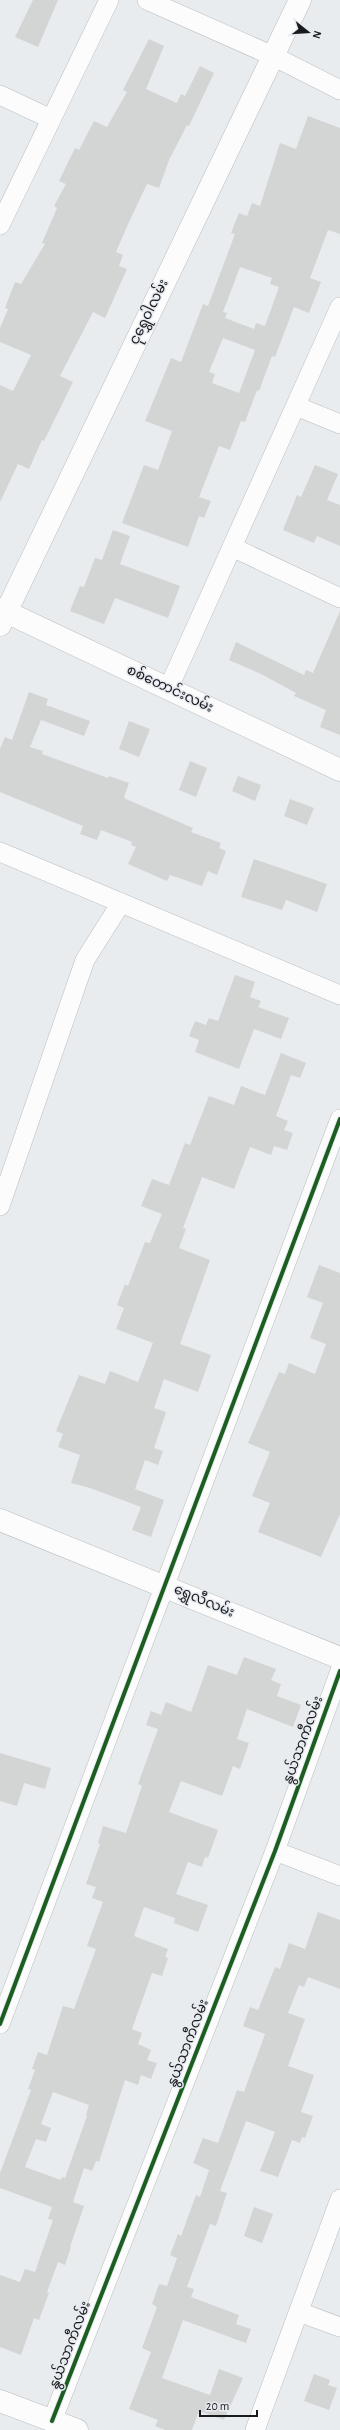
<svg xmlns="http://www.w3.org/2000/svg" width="340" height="2430" viewBox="0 0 340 2430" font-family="'Alegreya Sans','Noto Sans Myanmar',sans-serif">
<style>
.building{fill:#d3d4d4;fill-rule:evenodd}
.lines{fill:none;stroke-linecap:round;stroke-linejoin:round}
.minor-casing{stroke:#babdbf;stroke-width:20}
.tertiary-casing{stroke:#babdbf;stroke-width:23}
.minor{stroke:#fcfcfd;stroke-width:19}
.tertiary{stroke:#fcfcfd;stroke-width:22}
.cycleway-casing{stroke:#e7ebf1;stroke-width:6}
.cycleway{stroke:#1b5e20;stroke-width:4}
.labels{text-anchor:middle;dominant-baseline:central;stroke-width:3;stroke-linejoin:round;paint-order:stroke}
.street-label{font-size:14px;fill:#191a1c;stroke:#e7ebf1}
</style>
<rect width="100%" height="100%" fill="#e9ecef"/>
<!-- building -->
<g class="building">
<polygon points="33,0 58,0 38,47 15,37"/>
<polygon points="149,39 164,46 146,89 177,103 181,94 185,96 200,66 214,73 189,126 187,125 169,160 159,188 147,184 129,222 116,252 123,255 119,266 127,269 105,318 93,312 60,376 73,382 44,441 42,440 29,469 18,464 0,502 0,385 13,391 31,355 0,342 0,328 8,309 5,308 15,282 21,284 45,244 42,243 57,208 54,206 66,184 59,181 75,148 79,150 94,121 107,127 127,92 123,90"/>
<path d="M308,116l32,12v106l-12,-4 -18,48 11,4 -12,31 -15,-6 -19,50 -3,-1 -13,35 -2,-1 -12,32 -4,-1 -11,29 -11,-4 -20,51 12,4 -7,17 -5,-2 -11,31 -66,-24 22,-58 14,5 14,-39 -27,-10 26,-63 10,4 22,-58 5,2 27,-72 -4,-1 8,-20 8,3 5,-13 8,3 20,-63 16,6zM240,267l32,11 -2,6 9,3 -14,39 -9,-3 -2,6 -29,-11 2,-5 -4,-1zM223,338l32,12 -16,43 -27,-10 3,-9 -6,-2z"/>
<polygon points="315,465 338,474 327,500 340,505 340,546 317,536 314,543 283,530 297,495 301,497"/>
<polygon points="113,530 130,536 120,564 180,586 168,618 115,598 104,624 70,611 80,586 84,587 95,558 102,560"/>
<polygon points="340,611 340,735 320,727 326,710 294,696 296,693 261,674 229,660 236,642 304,675 306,670 313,673"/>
<polygon points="29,692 48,699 46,705 90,721 84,736 41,720 30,747 43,751 42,754 108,778 109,776 129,783 124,797 126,799 193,828 191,832 221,843 219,848 226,851 217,875 208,871 202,886 170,875 167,881 128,864 136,847 131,845 132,842 101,830 97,840 80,834 83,826 0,792 0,749 5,737 12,740"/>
<polygon points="129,721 150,729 139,757 119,749"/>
<polygon points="190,761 207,768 196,797 179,790"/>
<polygon points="238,776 261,785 255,801 232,791"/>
<polygon points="290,799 314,808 307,825 284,816"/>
<polygon points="254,859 327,884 317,912 286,900 282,910 241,897"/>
<polygon points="235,975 255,982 250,997 261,1001 258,1007 289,1018 281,1039 254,1029 239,1069 195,1052 199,1040 189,1036 195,1021 206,1025 209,1018 218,1021"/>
<polygon points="281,1053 306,1063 300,1078 291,1075 276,1116 288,1121 284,1130 293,1133 287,1150 274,1146 271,1155 250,1147 234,1189 202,1177 183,1228 186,1229 179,1248 210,1260 180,1344 211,1355 198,1392 164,1379 154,1408 166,1412 154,1448 163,1451 158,1465 145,1460 135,1489 164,1500 151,1537 132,1530 141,1507 90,1488 71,1483 80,1455 58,1447 63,1434 56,1431 79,1375 105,1384 110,1371 138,1382 153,1343 116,1329 124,1308 117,1305 125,1284 128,1286 145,1242 150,1243 162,1214 141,1206 152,1179 169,1185 185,1143 190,1145 209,1096 234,1105 241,1086 265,1095"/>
<polygon points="319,1265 340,1273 340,1514 321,1557 258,1532 270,1503 252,1496 270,1452 248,1443 279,1372 285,1374 289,1363 315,1374 326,1344 310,1338 323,1303 307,1297"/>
<path d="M244,1657l32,12 -5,11 10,4 -4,12 24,9 -8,22 -46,-18 -10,30 12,4 -9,26 -7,-3 -11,30 -41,-15 -12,31 49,18 -10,28 -3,-1 -3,10 -14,-5 -12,32 32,11 -10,27 -24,-9 1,-5 -31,-11 -10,29 34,13 -3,8 3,1 -6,18 -10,-3 -20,56 10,4 -4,11 13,6 -4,10 10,3 -6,16 -10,-4 -3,10 -13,-5 -26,82 -3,-1 -4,10 -8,-3 -11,34 11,4 -14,41h1l-6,18 -7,-3 -11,30 2,1 -10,27 -5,-2 -13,37 -21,-8v-72l20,7 5,-13 10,3 18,-52 -5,-1 4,-12 -52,-19v-15l31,-83 -3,-1 7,-19 -3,-1 6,-17 9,3 16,-49 11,3 22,-60 -9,-3 16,-44 -11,-4 4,-11 -10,-3 14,-40 -2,-1 5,-17 23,7 16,-47 -4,-2 20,-55 -12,-4 5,-14 10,4 5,-13 25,10 17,-47 29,10zM53,2092l36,13 -3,10 1,1 -22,62 -3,-1 -1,3 -36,-13 11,-28 10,3 5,-14 -10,-4z"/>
<polygon points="0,1753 51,1768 45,1789 24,1783 17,1806 0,1801"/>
<polygon points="318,1912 340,1920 340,1989 308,1977 304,1987 299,1985 288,2013 305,2019 288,2066 314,2075 301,2112 313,2116 305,2138 302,2137 300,2143 292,2140 278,2177 260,2171 275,2132 246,2121 220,2191 227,2193 216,2226 210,2224 187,2287 194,2289 191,2297 239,2315 236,2324 251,2329 246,2343 183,2320 162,2378 210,2395 219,2369 243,2378 224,2420 199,2411 192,2430 165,2430 155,2426 158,2420 129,2409 151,2352 142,2348 157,2307 152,2304 159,2284 167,2286 177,2258 170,2255 178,2234 181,2236 196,2195 200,2197 209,2170 193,2163 203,2138 218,2143 237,2090 244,2092 265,2034 243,2026 250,2007 258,2010 275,1967 280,1969 289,1943 305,1949"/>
<polygon points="254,2207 273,2214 262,2243 244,2236"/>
<polygon points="314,2374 330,2380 328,2385 337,2388 329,2410 304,2401"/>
</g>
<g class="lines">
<!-- minor casing -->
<g class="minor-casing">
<g id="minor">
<polyline points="147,0 273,56 340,90"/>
<polyline points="0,95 51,119"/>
<polyline points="0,225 109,0"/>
<polyline points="296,406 340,424"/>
<polyline points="232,547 340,598"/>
<polyline points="169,687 340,307"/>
<polyline points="0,852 340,995"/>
<polyline points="0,1206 85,960 121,903"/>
<polyline points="275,1851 340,1876"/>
<polyline points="0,2024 340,1119"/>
<polyline points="299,2312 340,2327"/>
<polyline points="52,2421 275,1851 340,1671"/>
<polyline points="255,2430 340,2199"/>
</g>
</g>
<!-- tertiary casing -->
<g class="tertiary-casing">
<g id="tertiary">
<polyline points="0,609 340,770"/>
<polyline points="0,625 300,0"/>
<polyline points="0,1520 340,1658"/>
<polyline points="0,2401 77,2430"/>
</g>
</g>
<!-- minor -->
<use href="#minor" class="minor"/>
<!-- tertiary -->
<use href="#tertiary" class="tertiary"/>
<!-- cycleway casing -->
<g class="cycleway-casing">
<g id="cycleway">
<polyline points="0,2024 340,1119"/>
<polyline points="52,2421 275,1851 340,1671"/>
</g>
</g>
<!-- cycleway -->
<use href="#cycleway" class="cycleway"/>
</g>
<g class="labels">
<!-- street labels -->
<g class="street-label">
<text transform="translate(149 312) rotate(-64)">ငုရွှေဝါလမ်း</text>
<text transform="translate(170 689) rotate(25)">စစ်တောင်းလမ်း</text>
<text transform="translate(204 1601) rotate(23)">ရွှေလီလမ်း</text>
<text transform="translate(303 1740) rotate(-70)">နွယ်သာကီလမ်း</text>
<text transform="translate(188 2043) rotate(-69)">နွယ်သာကီလမ်း</text>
<text transform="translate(70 2345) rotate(-69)">နွယ်သာကီလမ်း</text>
</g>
</g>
<!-- north arrow -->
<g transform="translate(308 32) rotate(107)" stroke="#e7ebf1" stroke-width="3" paint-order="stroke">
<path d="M0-3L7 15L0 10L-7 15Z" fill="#191a1c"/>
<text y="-6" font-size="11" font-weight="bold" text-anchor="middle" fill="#191a1c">N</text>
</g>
<!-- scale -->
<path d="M200 2410v6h57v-6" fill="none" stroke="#191a1c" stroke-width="2"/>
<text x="206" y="2410" font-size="12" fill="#191a1c" stroke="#e7ebf1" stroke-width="3" paint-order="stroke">20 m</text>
</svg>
